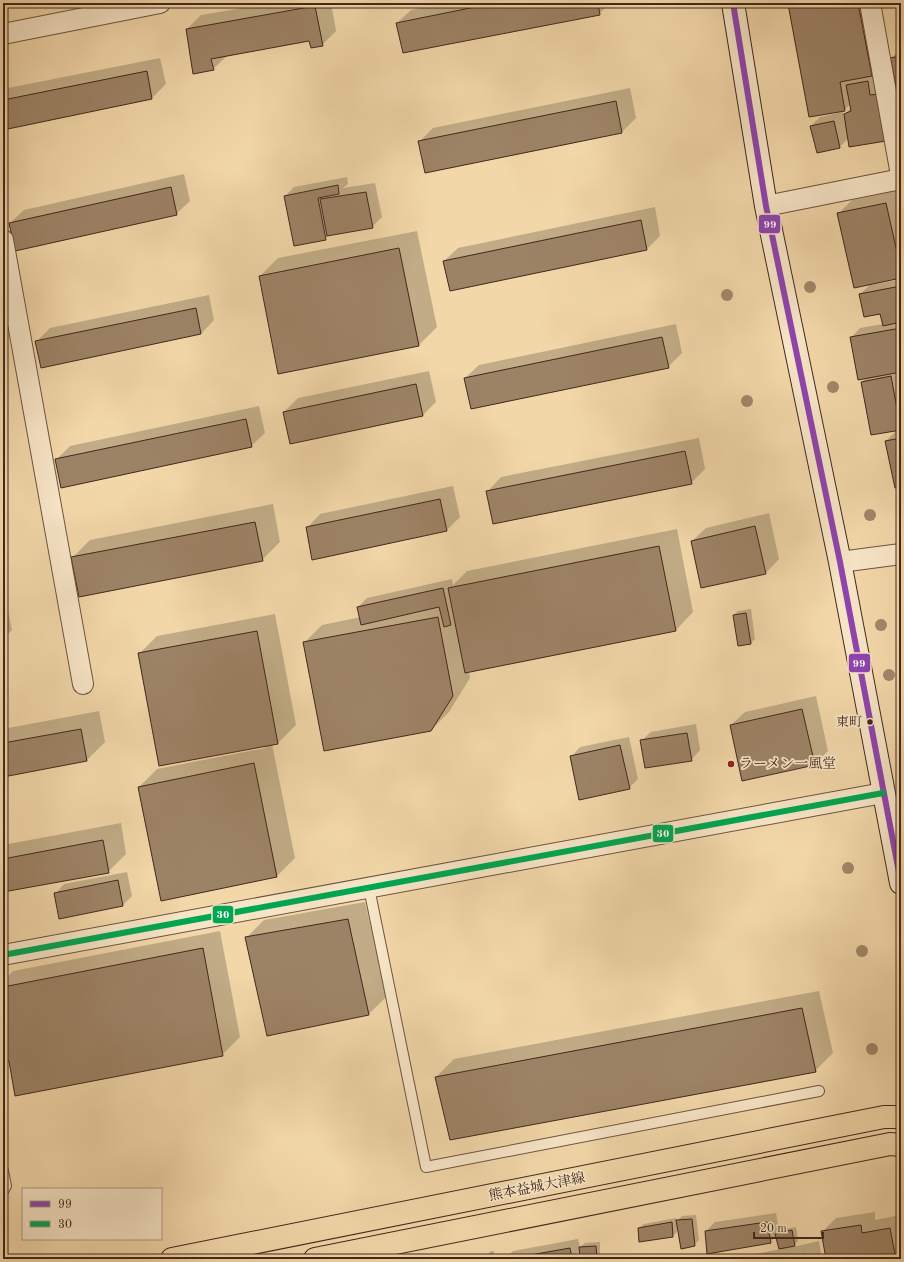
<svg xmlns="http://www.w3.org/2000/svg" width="904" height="1262" viewBox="0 0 904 1262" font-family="'Old Standard TT','Noto Serif JP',serif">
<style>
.shadow{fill:#0003}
.building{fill:#9d8366;stroke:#41281d}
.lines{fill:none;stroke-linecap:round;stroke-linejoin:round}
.lane-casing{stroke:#6d5440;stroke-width:12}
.street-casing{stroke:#6d5440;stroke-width:22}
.secondary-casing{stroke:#41281d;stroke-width:24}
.primary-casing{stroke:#41281d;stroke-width:24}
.lane{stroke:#f7e5c7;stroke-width:10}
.street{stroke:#f7e5c7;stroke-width:20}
.secondary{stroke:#f7e5c7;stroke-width:22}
.primary{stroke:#f2d7a9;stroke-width:22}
.bus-1-casing{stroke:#f7e5c7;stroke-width:9}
.bus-2-casing{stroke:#f7e5c7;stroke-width:9}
.bus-1{stroke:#8e44ad;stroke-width:6}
.bus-2{stroke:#00a651;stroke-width:6}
.tree{fill:#a18769}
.bus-dot{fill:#41281d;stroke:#f7e5c7;stroke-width:1.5}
.poi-dot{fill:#8f2418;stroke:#f7e5c7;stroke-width:1.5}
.labels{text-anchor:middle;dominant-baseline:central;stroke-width:3.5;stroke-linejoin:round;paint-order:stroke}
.bus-label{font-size:13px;fill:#41281d;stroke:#f7e5c7;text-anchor:end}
.poi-label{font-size:14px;fill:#41281d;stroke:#f7e5c7;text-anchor:start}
.street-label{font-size:14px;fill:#41281d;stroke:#f7e5c7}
.line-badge{stroke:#f7e5c7;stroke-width:1.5}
.badge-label{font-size:11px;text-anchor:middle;font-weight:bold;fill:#fff}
</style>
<rect width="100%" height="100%" fill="#f2d7a9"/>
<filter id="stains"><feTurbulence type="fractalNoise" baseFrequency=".005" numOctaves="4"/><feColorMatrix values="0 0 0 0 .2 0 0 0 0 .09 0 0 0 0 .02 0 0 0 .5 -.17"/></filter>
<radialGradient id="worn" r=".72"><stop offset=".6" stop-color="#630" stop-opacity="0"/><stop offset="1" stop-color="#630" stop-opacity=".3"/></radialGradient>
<!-- shadow -->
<g class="shadow">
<polygon points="272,3 331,3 336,31 322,45 310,40 227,56 213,69 187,29 201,15"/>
<polygon points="444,3 610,3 599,14 397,23 411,10"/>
<polygon points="791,3 874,3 888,86 848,138 840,147 818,152 811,126 820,117 843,112 844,115 851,108 850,104 845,110 810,116 789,4"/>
<polygon points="898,3 901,3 901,9 900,10"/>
<polygon points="901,49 901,90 891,58"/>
<polygon points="160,58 166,84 152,98 3,129 3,89"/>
<polygon points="630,88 636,118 622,132 425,172 419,142 433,128"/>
<polygon points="184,174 190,201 176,214 10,223 24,210"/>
<polygon points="347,177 348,184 343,188 375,183 382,217 372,227 330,234 325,239 285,196 294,187"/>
<polygon points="900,190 901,196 901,277 838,214 852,200"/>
<polygon points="655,207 660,236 647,249 444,261 458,248"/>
<polygon points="417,231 437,327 419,345 260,276 278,258"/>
<polygon points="901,279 901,429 872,434 862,382 866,378 851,338 860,328 883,324 881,313 860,294 872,283 872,285"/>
<polygon points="209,295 214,320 201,334 36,342 50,328"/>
<polygon points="676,324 682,353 668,367 465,378 479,365"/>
<polygon points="429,371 436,402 422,416 284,412 298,398"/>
<polygon points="259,406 265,433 251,446 56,460 70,446"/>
<polygon points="901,431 901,486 886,441 895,432"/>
<polygon points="699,438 705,469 691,483 488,491 501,477"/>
<polygon points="453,486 460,517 446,531 307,528 320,514"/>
<polygon points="273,504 280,542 262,560 72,558 90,540"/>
<polygon points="769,513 779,559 766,573 692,541 706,528"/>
<polygon points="677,529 693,612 676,630 469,671 470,678 449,712 431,730 304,643 322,625 361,617 358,607 367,598 452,579 453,585 467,571"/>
<polygon points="3,602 6,602 12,630 3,639"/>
<polygon points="751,609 755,639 751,643 739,645 734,615 738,611"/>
<polygon points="275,614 296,725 278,743 272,744 295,858 277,876 162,900 139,787 157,769 265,748 265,746 139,654 157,636"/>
<polygon points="816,696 828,751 814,765 731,725 745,712"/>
<polygon points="99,711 105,742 87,760 3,776 3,729"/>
<polygon points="696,724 700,750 691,760 641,741 651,732"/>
<polygon points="629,737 638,779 629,788 571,757 580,747"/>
<polygon points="121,823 126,854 108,872 3,891 3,845"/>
<polygon points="127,872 132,896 123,905 55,894 64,884"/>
<polygon points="365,902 387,996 369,1014 268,1035 246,938 264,920"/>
<polygon points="220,931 240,1037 222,1055 10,1060 3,1061 3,981 13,971"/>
<polygon points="819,991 833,1053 815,1071 436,1077 454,1059"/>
<polygon points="3,1136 6,1151 3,1155"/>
<polygon points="875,1212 875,1220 901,1215 901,1259 827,1259 822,1232 836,1218"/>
<polygon points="776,1213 779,1231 781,1230 796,1227 798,1241 793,1247 819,1241 822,1259 731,1259 780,1249 777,1235 770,1242 706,1231 715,1222"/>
<polygon points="696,1215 699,1240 694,1245 678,1225 677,1225 677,1232 673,1236 639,1228 644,1224 676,1218 677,1221 682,1216"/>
<polygon points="578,1239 580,1247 585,1243 600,1242 600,1253 596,1257 580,1251 572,1259 505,1259 513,1251"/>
<polygon points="491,1251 494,1251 494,1258 493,1259 486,1259 486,1256"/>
</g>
<!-- building -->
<g class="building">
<polygon points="495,3 598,3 600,15 403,53 396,23"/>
<polygon points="793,3 858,3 872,76 840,82 845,111 809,117 788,4"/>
<polygon points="315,6 323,46 311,48 309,41 211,59 214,70 193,74 186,29"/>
<polygon points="901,56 901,91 897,91 890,58"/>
<polygon points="147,71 152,99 3,130 3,100"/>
<polygon points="868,81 870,95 879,94 886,141 849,147 844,114 851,111 846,85"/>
<polygon points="616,101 622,133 425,173 418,141"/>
<polygon points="834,121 840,148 817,153 810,126"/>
<polygon points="338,185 339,194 318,198 326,240 294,246 284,196"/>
<polygon points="171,187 177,215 15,251 9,223"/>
<polygon points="366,192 373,228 327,236 320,199"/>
<polygon points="886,203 901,270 901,278 854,288 837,213"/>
<polygon points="641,220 647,250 450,291 443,261"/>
<polygon points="399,248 419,346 278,374 259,276"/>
<polygon points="901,286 901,322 883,326 880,314 864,317 859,294"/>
<polygon points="196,308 201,334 41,368 35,341"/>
<polygon points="901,328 901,372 858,380 850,337"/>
<polygon points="662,337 669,368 471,409 464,378"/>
<polygon points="891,376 901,430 871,435 861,382"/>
<polygon points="901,377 901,394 899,394 897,383"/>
<polygon points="416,384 423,416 290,444 283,412"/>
<polygon points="246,419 252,447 61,488 55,459"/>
<polygon points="901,438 901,487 895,488 885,441"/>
<polygon points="685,451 692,484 493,524 486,491"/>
<polygon points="440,499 447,531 312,560 306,527"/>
<polygon points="255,522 263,561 79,597 71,557"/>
<polygon points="755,526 766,574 701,588 691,541"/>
<polygon points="659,546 676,631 465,673 448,588"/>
<polygon points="443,588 451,625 444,627 439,607 361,625 357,607"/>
<polygon points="746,613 751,644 738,646 733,615"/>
<polygon points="438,617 453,696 431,731 324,751 303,642"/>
<polygon points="257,631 278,744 159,766 138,653"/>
<polygon points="802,709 815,765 742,781 730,725"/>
<polygon points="81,729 87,761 3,777 3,743"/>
<polygon points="687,733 692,761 645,768 640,740"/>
<polygon points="620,745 630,789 579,800 570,756"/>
<polygon points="254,763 277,877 161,901 138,787"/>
<polygon points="103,840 109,873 3,892 3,859"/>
<polygon points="118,880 123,906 59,919 54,893"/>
<polygon points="348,919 369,1015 267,1036 245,937"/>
<polygon points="203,948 223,1056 15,1096 9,1061 3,1062 3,1046 4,1045 3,1038 3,987"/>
<polygon points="802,1008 816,1072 450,1140 435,1077"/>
<polygon points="692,1219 695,1246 681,1249 676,1220"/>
<polygon points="672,1222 673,1237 639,1242 638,1228"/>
<polygon points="767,1222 771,1243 707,1254 705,1231"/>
<polygon points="861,1225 862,1233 890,1228 896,1259 826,1259 821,1231"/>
<polygon points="792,1230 795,1246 779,1249 775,1234"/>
<polygon points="596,1246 597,1258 580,1259 579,1247"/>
<polygon points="570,1248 572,1259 508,1259"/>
<polygon points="805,1254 806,1259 783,1259"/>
</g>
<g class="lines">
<!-- lane casing -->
<g class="lane-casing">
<g id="lane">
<polyline points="369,888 426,1167 819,1091"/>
<polyline points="3,1171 6,1186 3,1191"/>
</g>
</g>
<!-- street casing -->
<g class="street-casing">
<g id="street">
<polyline points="870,3 901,175"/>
<polyline points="3,34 160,3"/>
<polyline points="766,206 901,179"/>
<polyline points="3,240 83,684"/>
<polyline points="840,562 901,554"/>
<polyline points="3,955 883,793"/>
</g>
</g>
<!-- secondary casing -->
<g class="secondary-casing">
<polyline id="secondary" points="733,3 766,206 840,562 901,883"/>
</g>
<!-- primary casing -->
<g class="primary-casing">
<g id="primary">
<polyline points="172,1259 884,1117 901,1117"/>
<polyline points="315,1259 890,1144 901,1145"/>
</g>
</g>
<!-- lane -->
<use href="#lane" class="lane"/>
<!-- street -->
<use href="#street" class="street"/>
<!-- secondary -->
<use href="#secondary" class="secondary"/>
<!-- primary -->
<use href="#primary" class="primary"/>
<!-- bus-1 casing -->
<g class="bus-1-casing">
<polyline id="bus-1" points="733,3 766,206 840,562 901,883"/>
</g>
<!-- bus-2 casing -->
<g class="bus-2-casing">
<polyline id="bus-2" points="3,955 883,793"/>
</g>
<!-- bus-1 -->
<use href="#bus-1" class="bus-1"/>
<!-- bus-2 -->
<use href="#bus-2" class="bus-2"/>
</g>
<!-- trees -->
<g class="tree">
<circle cx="810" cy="287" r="6"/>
<circle cx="727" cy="295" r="6"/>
<circle cx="833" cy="387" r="6"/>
<circle cx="747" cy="401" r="6"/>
<circle cx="870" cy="515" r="6"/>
<circle cx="881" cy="625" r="6"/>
<circle cx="889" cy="675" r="6"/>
<circle cx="848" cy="868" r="6"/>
<circle cx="862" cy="951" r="6"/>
<circle cx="872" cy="1049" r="6"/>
</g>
<!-- markers -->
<circle class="bus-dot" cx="870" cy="722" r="3.5"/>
<circle class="poi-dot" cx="731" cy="764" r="4"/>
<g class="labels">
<!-- bus labels -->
<g class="bus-label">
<text x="862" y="722">東町</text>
</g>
<!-- poi labels -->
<g class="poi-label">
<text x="739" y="764">ラーメン一風堂</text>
</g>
<!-- street labels -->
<g class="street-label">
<text transform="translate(537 1187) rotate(-11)">熊本益城大津線</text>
</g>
</g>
<g class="line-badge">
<rect x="758" y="214" width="23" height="20" rx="4" fill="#8e44ad"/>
<rect x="848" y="653" width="23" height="20" rx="4" fill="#8e44ad"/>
<rect x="652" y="824" width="22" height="19" rx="4" fill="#00a651"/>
<rect x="212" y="905" width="22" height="19" rx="4" fill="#00a651"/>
</g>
<g class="badge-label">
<text x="770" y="228">99</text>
<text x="859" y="667">99</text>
<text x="663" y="837">30</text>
<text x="223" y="918">30</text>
</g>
<!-- margin -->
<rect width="904" height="1262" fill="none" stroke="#f2d7a9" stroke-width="16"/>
<rect x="4" y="4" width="896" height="1254" fill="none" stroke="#41281d" stroke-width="2"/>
<rect x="8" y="8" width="888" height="1246" fill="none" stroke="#41281d"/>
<!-- legend -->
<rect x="22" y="1188" width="140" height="52" fill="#f7e5c7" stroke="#ae9983"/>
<rect x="30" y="1201" width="20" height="6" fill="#8e44ad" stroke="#ae9983"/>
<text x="58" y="1208" font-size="12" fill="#41281d">99</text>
<rect x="30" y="1221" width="20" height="6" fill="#00a651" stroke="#ae9983"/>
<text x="58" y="1228" font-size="12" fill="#41281d">30</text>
<!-- scale -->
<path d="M754 1232v6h69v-6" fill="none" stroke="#41281d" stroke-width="2"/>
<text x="760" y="1232" font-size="12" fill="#41281d" stroke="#f7e5c7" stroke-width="3" paint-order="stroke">20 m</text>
<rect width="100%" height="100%" filter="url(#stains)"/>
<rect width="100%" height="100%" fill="url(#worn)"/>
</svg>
